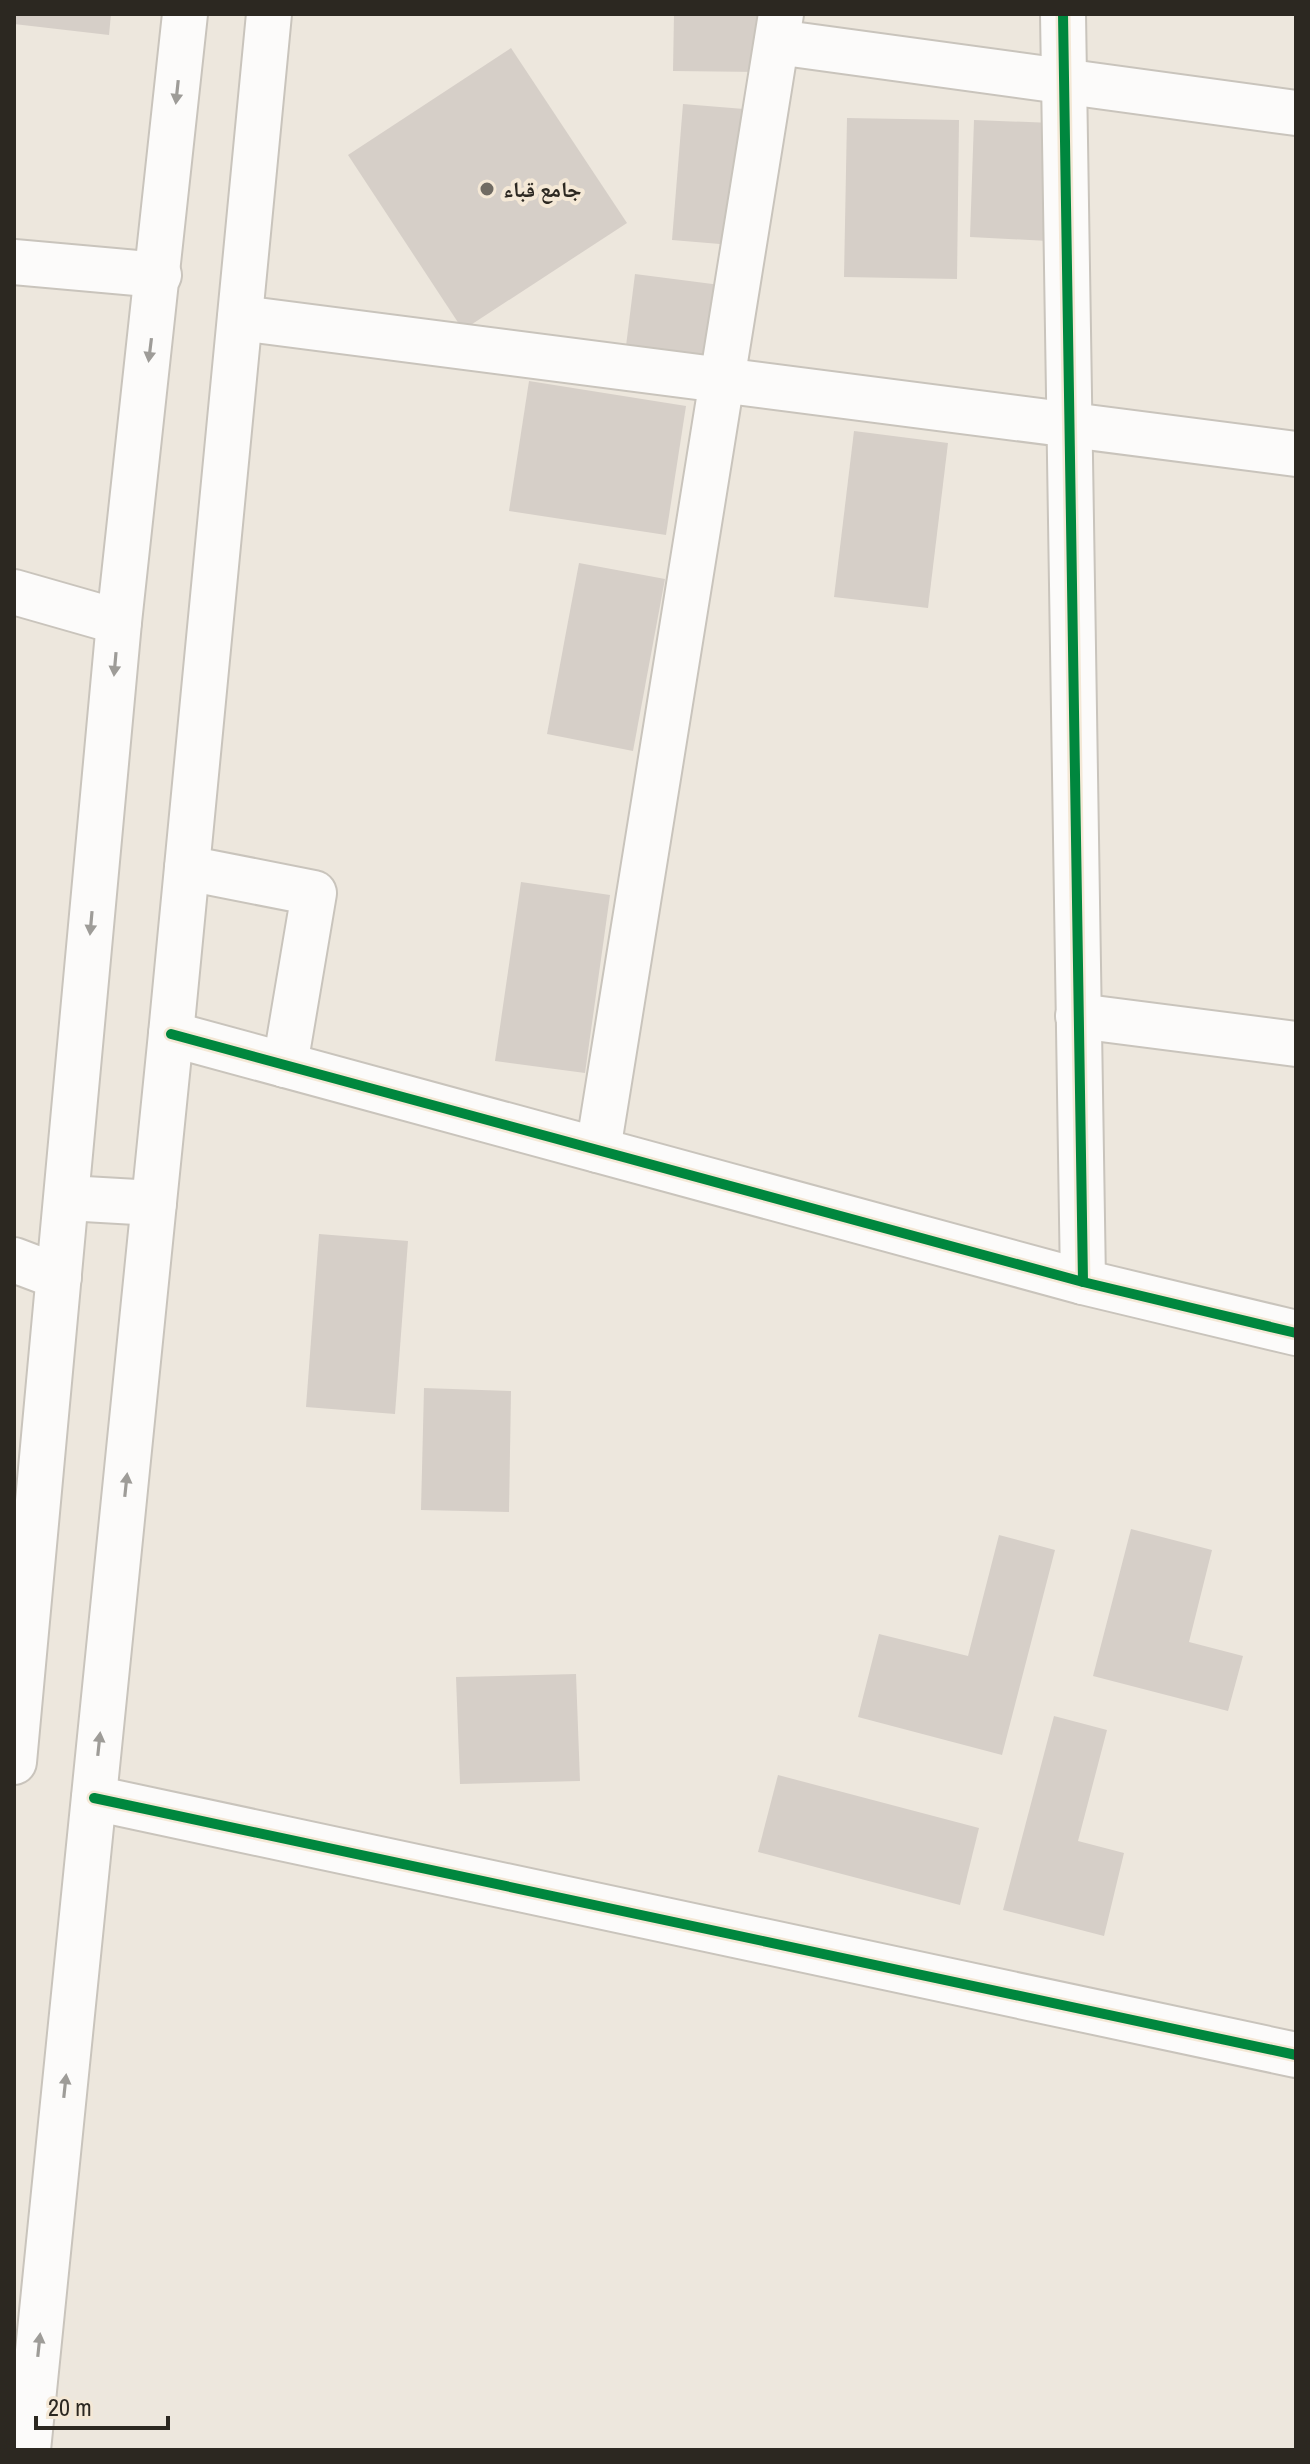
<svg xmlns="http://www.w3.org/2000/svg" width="1310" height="2464" viewBox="0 0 1310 2464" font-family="'Archivo Narrow','Noto Naskh Arabic',sans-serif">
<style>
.building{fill:#d6cfc8}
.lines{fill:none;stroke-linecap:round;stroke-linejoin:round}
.minor-casing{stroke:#c9c4bc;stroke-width:48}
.major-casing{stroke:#c9c4bc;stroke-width:48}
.minor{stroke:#fcfbfa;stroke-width:44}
.major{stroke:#fcfbfa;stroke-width:44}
.cycleway-casing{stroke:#f4e8d6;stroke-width:15}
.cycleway{stroke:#00873e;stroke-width:10}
.oneway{fill:#9e9c98}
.poi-dot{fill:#706b63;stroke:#f4e8d6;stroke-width:3}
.labels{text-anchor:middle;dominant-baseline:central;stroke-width:8;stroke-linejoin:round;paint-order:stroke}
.poi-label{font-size:22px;font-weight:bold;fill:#2c2821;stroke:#f4e8d6;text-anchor:start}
</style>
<rect width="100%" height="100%" fill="#ede7dd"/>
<!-- building -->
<g class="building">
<polygon points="14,14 111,14 109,35 14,24"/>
<polygon points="674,14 761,14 760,72 673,71"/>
<polygon points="511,48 627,223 463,330 348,155"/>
<polygon points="683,104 744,109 732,245 672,240"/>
<polygon points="847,118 959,120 957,279 844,277"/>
<polygon points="974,120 1053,123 1048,241 970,237"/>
<polygon points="635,274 728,286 719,366 625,354"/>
<polygon points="529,381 686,406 666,535 509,511"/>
<polygon points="854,431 948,443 928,608 834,597"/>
<polygon points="579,563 665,579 633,751 547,734"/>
<polygon points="521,882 610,895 585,1073 495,1061"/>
<polygon points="319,1234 408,1241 395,1414 306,1407"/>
<polygon points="424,1388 511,1391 509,1512 421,1510"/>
<polygon points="1131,1529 1212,1550 1189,1642 1243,1656 1228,1711 1093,1676"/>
<polygon points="999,1535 1055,1550 1002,1755 858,1717 879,1634 968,1656"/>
<polygon points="576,1674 580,1781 460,1784 456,1677"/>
<polygon points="1054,1716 1107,1730 1078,1841 1124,1853 1104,1936 1003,1910"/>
<polygon points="778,1775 979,1828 960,1905 758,1852"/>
</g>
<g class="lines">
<!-- minor casing -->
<g class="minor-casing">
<g id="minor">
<polyline points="1063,14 1083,1282"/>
<polyline points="777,42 1296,113"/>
<polyline points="14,262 159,275"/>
<polyline points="240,318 1296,454"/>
<polyline points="14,592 119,622"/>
<polyline points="187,868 314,893 285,1065"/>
<polyline points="1078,1016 1296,1044"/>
<polyline points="171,1034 1083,1282 1296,1333"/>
<polyline points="598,1150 781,14"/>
<polyline points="14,1260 59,1277"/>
<polyline points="94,1798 1296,2055"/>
</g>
</g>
<!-- major casing -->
<g class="major-casing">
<g id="major">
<polyline points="67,1198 154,1203"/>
<polyline points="14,1762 119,622 185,14"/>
<polyline points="28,2450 171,1034 269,14"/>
</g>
</g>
<!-- minor -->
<use href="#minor" class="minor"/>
<!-- major -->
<use href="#major" class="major"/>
<!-- cycleway casing -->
<g class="cycleway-casing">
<g id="cycleway">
<polyline points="1063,14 1083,1282"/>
<polyline points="171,1034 1083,1282 1296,1333"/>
<polyline points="94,1798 1296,2055"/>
</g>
</g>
<!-- cycleway -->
<use href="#cycleway" class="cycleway"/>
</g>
<!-- one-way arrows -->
<defs><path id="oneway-solid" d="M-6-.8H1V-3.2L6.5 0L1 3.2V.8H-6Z" transform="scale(2)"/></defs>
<g class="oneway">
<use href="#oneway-solid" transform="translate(177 92) rotate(96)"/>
<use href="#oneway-solid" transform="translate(150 350) rotate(97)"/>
<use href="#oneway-solid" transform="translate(115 664) rotate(95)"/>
<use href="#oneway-solid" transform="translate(91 923) rotate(95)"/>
<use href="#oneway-solid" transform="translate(126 1485) rotate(-84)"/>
<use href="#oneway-solid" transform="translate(99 1744) rotate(-84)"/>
<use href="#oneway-solid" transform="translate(65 2086) rotate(-84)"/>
<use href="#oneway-solid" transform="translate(39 2345) rotate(-84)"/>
</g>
<!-- markers -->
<circle class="poi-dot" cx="487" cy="189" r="8"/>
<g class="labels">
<!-- poi labels -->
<g class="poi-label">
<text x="503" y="189">جامع قباء</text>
</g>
</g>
<!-- border -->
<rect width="1310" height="2464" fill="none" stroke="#2c2821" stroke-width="32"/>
<!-- scale -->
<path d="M36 2416v12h132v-12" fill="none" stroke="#2c2821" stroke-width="4"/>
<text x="48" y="2416" font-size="24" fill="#2c2821" stroke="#f4e8d6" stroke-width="6" paint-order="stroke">20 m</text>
</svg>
